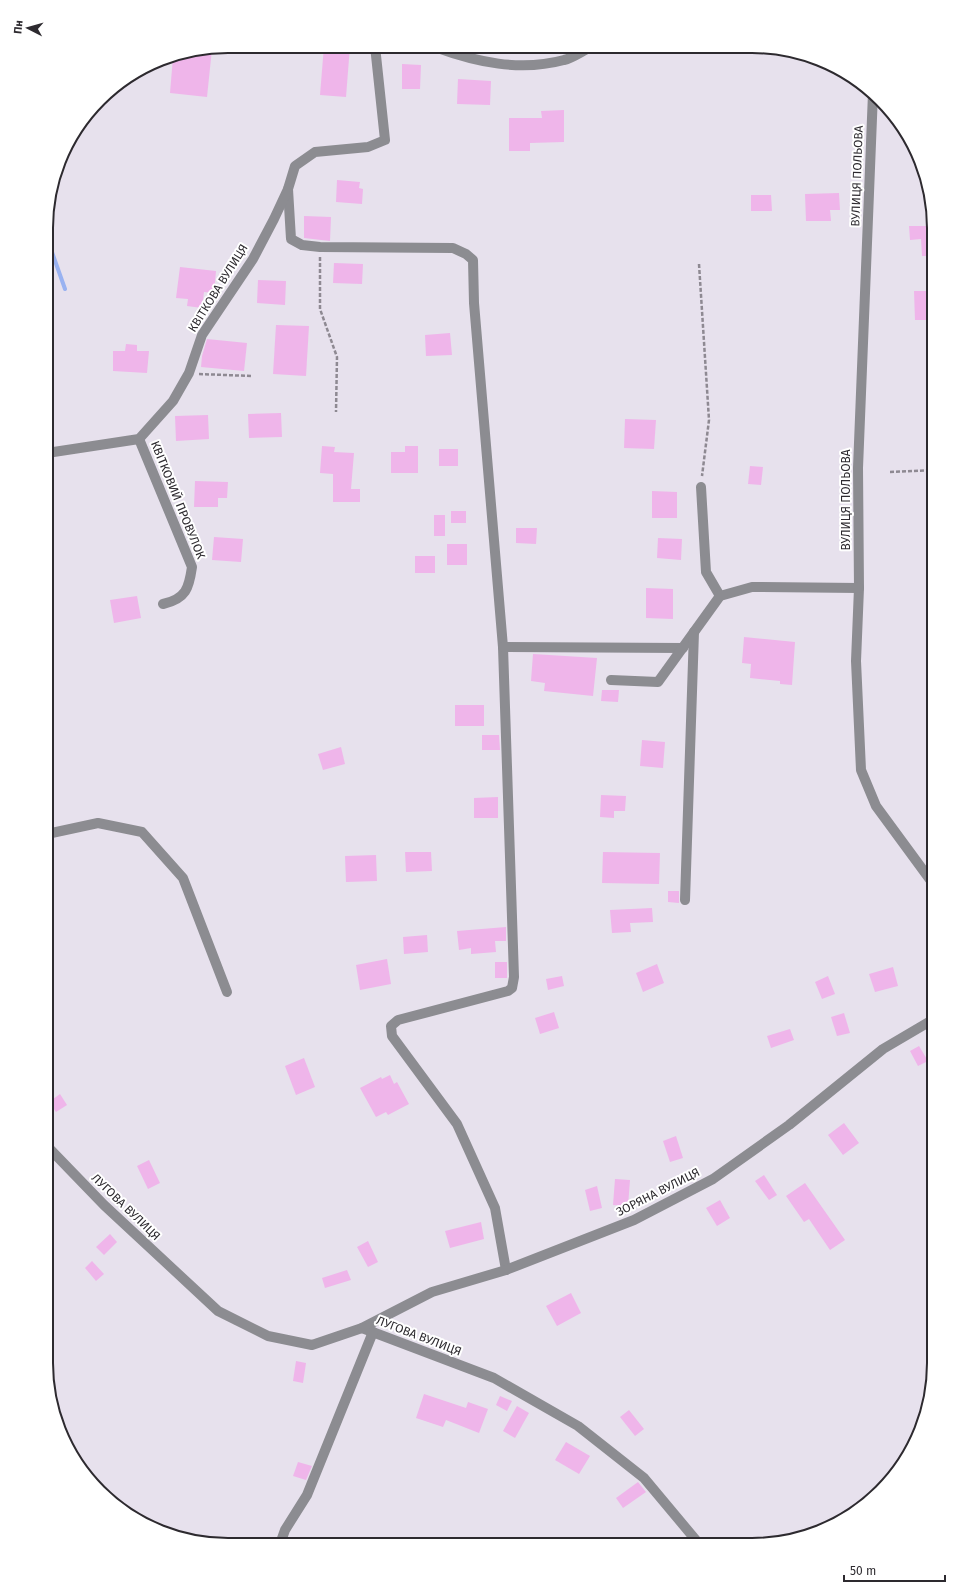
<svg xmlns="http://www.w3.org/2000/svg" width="980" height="1591" viewBox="0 0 980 1591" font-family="'Fira Sans',sans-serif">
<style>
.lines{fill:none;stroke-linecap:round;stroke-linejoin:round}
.stream{stroke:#99b2f1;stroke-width:4}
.building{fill:#efb5ea}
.path{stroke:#8e8992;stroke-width:2.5;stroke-dasharray:4 2;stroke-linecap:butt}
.minor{stroke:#8c8c91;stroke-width:10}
.labels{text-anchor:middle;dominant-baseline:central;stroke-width:4;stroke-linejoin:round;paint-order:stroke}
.street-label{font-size:12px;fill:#2d2a2f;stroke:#fff}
.rim{fill:none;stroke:#2d2a2f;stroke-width:2}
</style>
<rect width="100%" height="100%" fill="#e7e1ed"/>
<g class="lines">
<!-- stream -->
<polyline class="stream" points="47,238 65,289"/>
</g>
<!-- building -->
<g class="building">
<polygon points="324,46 350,46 346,97 320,95"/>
<polygon points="212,49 207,97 170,93 173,57"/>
<polygon points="402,64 421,65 420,89 402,89"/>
<polygon points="458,79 491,81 490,105 457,104"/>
<polygon points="564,110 564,142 530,143 530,151 509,151 509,118 542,118 541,111"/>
<polygon points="337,180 360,182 359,188 363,189 362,204 336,202"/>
<polygon points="839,193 840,210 830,210 831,221 806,221 805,194"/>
<polygon points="751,195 771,195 772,211 751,211"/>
<polygon points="304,216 331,217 330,241 304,238"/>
<polygon points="909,226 934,226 934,256 922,256 921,239 910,240"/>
<polygon points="334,263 363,264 362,284 333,283"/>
<polygon points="180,267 216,271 214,293 204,292 202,308 187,306 188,299 176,298"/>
<polygon points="258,280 286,281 285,305 257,303"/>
<polygon points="914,291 934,291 934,320 915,320"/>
<polygon points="276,325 309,326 306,376 273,374"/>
<polygon points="450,333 452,355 426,356 425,335"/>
<polygon points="207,339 247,343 244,371 201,367 202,356"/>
<polygon points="126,344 137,345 137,351 149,351 147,373 113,371 113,351 125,351"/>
<polygon points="281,413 282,437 249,438 248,414"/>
<polygon points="208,415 209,439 176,441 175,416"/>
<polygon points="625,419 656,420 654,449 624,448"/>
<polygon points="322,446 335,447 334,452 354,453 351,489 360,489 360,502 333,502 333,474 320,473"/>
<polygon points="405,446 418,446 418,473 391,473 391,452 405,452"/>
<rect x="439" y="449" width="19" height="17"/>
<polygon points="750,466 763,467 761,485 748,484"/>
<polygon points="195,481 228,482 227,498 218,498 218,507 194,507"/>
<polygon points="652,491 677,492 677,518 652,518"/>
<rect x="451" y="511" width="15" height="12"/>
<rect x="434" y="515" width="11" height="21"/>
<polygon points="516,528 537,528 536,544 516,543"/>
<polygon points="214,537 243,539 241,562 212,560"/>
<polygon points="658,538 682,539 681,560 657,558"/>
<rect x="447" y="544" width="20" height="21"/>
<rect x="415" y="556" width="20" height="17"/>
<polygon points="646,588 673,589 673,619 646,618"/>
<polygon points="137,596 141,618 114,623 110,600"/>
<polygon points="744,637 795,642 792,685 780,684 780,681 750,678 751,664 742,663"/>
<polygon points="533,654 597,658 593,696 544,691 545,683 531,681"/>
<polygon points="602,690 619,690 618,702 601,701"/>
<rect x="455" y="705" width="29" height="21"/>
<polygon points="482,735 499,735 500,750 482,750"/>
<polygon points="642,740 665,742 663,768 640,766"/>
<polygon points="341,747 345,764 323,770 318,754"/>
<polygon points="601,795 626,796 625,811 614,811 614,818 600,817"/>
<polygon points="498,797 498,818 474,818 474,798"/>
<polygon points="405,852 431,852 432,871 406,872"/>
<polygon points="603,852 660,853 659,884 602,883"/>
<polygon points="376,855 377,881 346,882 345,856"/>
<polygon points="668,891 679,891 679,903 668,902"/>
<polygon points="652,908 653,922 630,923 631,932 612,933 610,910"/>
<polygon points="506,927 506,941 495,941 496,952 471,954 471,948 459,950 457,931"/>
<polygon points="427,935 428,952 404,954 403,937"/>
<polygon points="387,959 391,984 360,990 356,965"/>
<rect x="495" y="962" width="12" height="16"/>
<polygon points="657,964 664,983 643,992 636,973"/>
<polygon points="893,967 898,986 875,992 869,974"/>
<polygon points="562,976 564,986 548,990 546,979"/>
<polygon points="828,976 835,994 822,999 815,982"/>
<polygon points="554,1012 559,1028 540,1034 535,1018"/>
<polygon points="844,1013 850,1033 837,1036 831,1017"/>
<polygon points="790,1029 794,1040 771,1048 767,1036"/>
<polygon points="919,1046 928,1061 918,1066 910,1051"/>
<polygon points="304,1058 315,1087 296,1095 285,1066"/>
<polygon points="390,1075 394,1084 397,1082 409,1104 388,1115 386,1112 376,1117 360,1088 381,1077 382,1079"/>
<polygon points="60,1094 67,1105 56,1112 49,1102"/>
<polygon points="844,1123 859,1143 843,1155 828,1135"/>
<polygon points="676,1136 683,1158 670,1162 663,1141"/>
<polygon points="149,1160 160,1183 148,1189 137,1166"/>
<polygon points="764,1175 777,1195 769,1200 755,1181"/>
<polygon points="615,1179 630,1180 628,1206 613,1205"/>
<polygon points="805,1183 845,1240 830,1250 809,1219 804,1222 786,1196"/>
<polygon points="597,1186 602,1208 590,1211 585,1190"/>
<polygon points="720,1200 730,1218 717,1226 706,1208"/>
<polygon points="481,1222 484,1239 450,1248 445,1231"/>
<polygon points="110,1234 117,1242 104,1255 96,1247"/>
<polygon points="368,1241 378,1262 368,1267 357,1247"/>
<polygon points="92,1261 104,1274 96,1281 85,1268"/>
<polygon points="347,1270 351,1280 325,1288 322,1278"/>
<polygon points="571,1293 581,1313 557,1326 546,1306"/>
<polygon points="296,1361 306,1363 303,1383 293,1381"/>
<polygon points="424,1394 466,1408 468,1402 488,1409 479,1433 446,1420 443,1427 416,1418"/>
<polygon points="500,1396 512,1401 507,1411 496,1405"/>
<polygon points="517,1406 529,1413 515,1438 503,1431"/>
<polygon points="629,1410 644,1429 635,1436 620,1417"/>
<polygon points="566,1442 590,1456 579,1474 555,1460"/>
<polygon points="298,1462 312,1466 306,1480 293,1476"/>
<polygon points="638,1482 646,1492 623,1508 616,1498"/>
</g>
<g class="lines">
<!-- path -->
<g class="path">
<polyline points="320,257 320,309 337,357 336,412"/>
<polyline points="699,264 709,420 702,476"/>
<polyline points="199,374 251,376"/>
<polyline points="890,472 934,470"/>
</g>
<!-- minor -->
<g class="minor">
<path d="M435,47c41,15 85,25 129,13 9,-2 18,-9 27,-13"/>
<polyline points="873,93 858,468 859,588 856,661 861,770 876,806 934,885"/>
<polyline points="288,189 291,239 302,245 320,247 453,248 466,254 473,260 474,303 503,647 514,977 512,988 508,991 398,1020 391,1026 392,1036 457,1124 495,1208 506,1270"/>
<path d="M139,439l53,128c-3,21 -6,32 -29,37"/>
<polyline points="47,453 139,439 173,401 189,373 202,335 253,259 274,219 288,189 295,166 315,152 368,147 385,140 375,46"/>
<polyline points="701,487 706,572 720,596"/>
<polyline points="503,647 683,648"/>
<polyline points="611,680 658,682 720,596 752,587 859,588"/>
<polyline points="47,834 98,823 142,832 183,878 227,992"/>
<polyline points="685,900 694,632"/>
<polyline points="46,1145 104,1205 218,1311 268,1336 312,1345 362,1328 432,1292 506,1270 634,1220 713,1179 789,1125 883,1049 934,1019"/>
<polyline points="362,1328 494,1378 578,1426 644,1478 700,1545"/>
<polyline points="280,1544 285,1530 307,1495 373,1332"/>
</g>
</g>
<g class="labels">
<!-- street labels -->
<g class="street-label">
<text transform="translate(857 176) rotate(-88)">ВУЛИЦЯ ПОЛЬОВА</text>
<text transform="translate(218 288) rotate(-58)">КВІТКОВА ВУЛИЦЯ</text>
<text transform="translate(178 500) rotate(68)">КВІТКОВИЙ ПРОВУЛОК</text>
<text transform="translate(846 500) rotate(-90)">ВУЛИЦЯ ПОЛЬОВА</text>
<text transform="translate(658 1192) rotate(-27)">ЗОРЯНА ВУЛИЦЯ</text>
<text transform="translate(126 1207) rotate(44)">ЛУГОВА ВУЛИЦЯ</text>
<text transform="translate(419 1336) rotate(21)">ЛУГОВА ВУЛИЦЯ</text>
</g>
</g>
<!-- crop -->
<path d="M0 0H980V1591H0ZM228 53H752A175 175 0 0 1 927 228V1363A175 175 0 0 1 752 1538H228A175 175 0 0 1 53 1363V228A175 175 0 0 1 228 53Z" fill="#fff" fill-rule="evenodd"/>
<path class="rim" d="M228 53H752A175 175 0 0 1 927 228V1363A175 175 0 0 1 752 1538H228A175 175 0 0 1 53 1363V228A175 175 0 0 1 228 53Z"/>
<!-- north arrow -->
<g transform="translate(28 28) rotate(276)" stroke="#ffffff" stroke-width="3" paint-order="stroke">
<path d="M0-3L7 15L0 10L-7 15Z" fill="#2d2a2f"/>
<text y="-6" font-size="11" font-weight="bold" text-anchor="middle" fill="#2d2a2f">Пн</text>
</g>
<!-- scale -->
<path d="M844 1575v6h101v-6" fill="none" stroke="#2d2a2f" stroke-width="2"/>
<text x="850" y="1575" font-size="12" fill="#2d2a2f" stroke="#ffffff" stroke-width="3" paint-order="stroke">50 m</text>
</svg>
